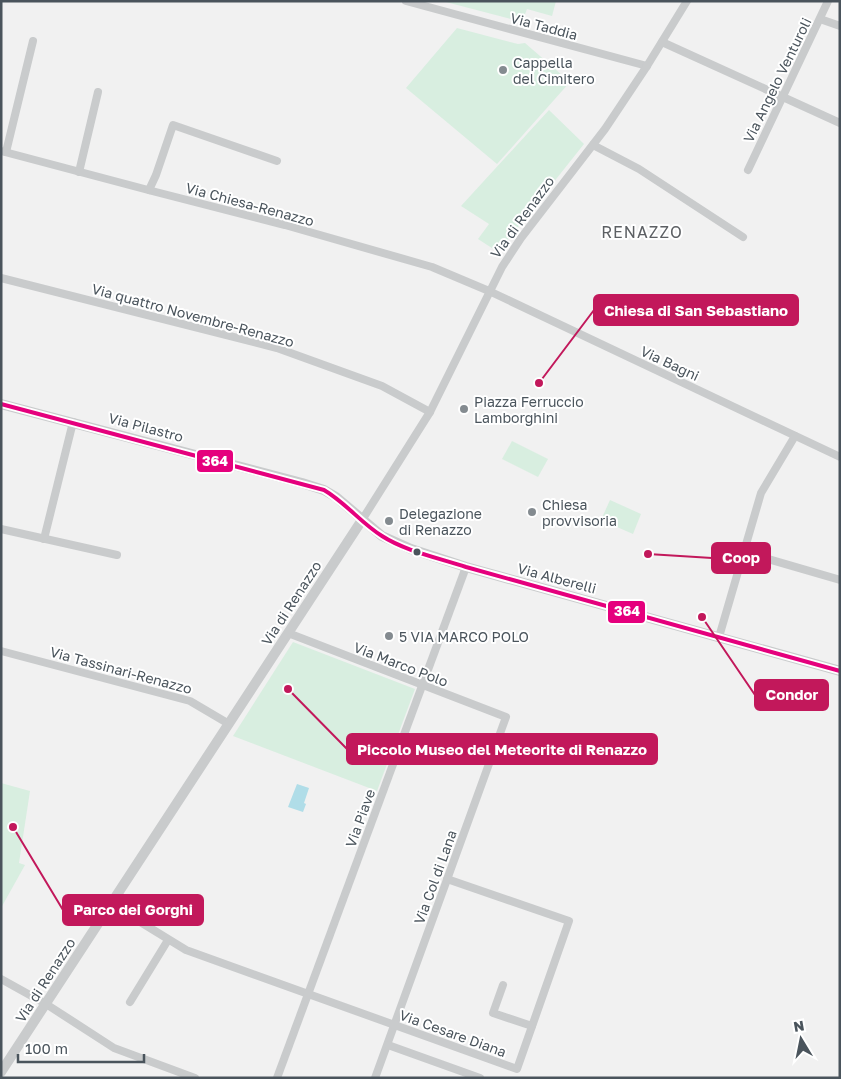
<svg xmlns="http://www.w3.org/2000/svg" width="841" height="1079" viewBox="0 0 841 1079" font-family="'Golos Text',sans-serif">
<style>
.green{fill:#d8eee0}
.water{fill:#b0dde8}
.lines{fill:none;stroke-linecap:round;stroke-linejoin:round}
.minor{stroke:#c9cbcc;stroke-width:8}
.tertiary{stroke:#c9cbcc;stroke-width:10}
.bus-1-casing{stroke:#fff;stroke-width:8}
.bus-1{stroke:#e5007d;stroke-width:4}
.poi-dot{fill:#848b90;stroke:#fff;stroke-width:2}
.bus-dot{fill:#4a545c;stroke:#fff;stroke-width:2}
.labels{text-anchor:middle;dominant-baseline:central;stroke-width:4;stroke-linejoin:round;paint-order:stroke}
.street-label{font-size:14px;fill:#4a545c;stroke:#fff}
.poi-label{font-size:14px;fill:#4a545c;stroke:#fff;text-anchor:start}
.quarter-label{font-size:16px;letter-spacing:1px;fill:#5d6064;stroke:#fff}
.leader{fill:none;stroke:#c2185b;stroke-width:2}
.callout-dot{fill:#c2185b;stroke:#fff;stroke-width:2}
.callout{fill:#c2185b;stroke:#c2185b;stroke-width:2}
.callout-label{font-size:15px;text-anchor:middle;font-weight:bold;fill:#fff}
.line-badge{stroke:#fff;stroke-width:2}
.badge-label{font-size:14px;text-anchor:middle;font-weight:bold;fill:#fff}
</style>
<rect width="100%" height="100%" fill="#f1f1f1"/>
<!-- green -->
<g class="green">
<polygon points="442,1 556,1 552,16 527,9 522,22"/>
<polygon points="457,28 518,44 525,43 570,82 497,164 406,88"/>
<polygon points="549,110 584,144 498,252 478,239 489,224 461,206"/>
<polygon points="512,441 548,459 538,477 502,459"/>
<polygon points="610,500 641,514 633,534 601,520"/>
<polygon points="293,642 415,689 377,791 233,736"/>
<polygon points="1,783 30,791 19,863 25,865 1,908"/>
</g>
<!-- water -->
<polygon class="water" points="297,784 309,788 304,803 306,804 303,812 288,807"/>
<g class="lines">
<!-- minor -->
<g class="minor">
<polyline points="406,1 647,66"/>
<polyline points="820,19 840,26"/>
<polyline points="662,42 840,123"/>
<polyline points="593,145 639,169 743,237"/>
<polyline points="1,151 152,191 285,225 432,267 489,291 840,457"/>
<polyline points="6,152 33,41"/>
<polyline points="748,170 828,1"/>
<polyline points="79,172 98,92"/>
<polyline points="149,190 156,175 173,125 277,161"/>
<polyline points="1,278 277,348 382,386 430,412"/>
<polyline points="362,520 430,412 502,267 521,238 605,129 647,66 687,1"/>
<polyline points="1,529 117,555"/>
<polyline points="44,539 73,422"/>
<polyline points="744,552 840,580"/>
<polyline points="288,633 506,717 375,1078"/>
<polyline points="719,637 761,493 795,436"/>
<polyline points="1,651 190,701 229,724"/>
<polyline points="111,904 186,950 517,1069 569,921 447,879"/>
<polyline points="1,979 46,1004 114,1048 195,1078"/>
<polyline points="503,985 493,1013 532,1026"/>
<polyline points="130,1002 168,940"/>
<polyline points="388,1045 480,1078"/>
<polyline points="277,1078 466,567"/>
</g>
<!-- tertiary -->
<g class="tertiary">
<polyline points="1,404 302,483 324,490 336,497 382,536 411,549 466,567 840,671"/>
<polyline points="1,1072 362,520"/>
</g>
<!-- bus-1 casing -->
<g class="bus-1-casing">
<path id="bus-1" d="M1,404l323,86c22,13 37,33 58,46 23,15 57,22 84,31l374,104"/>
</g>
<!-- bus-1 -->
<use href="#bus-1" class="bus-1"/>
</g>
<!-- markers -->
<g class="poi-dot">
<circle cx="503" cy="70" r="5"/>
<circle cx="464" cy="409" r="5"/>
<circle cx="532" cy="512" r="5"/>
<circle cx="389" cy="521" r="5"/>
<circle cx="389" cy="636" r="5"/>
</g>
<circle class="bus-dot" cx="417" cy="552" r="4.5"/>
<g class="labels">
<!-- street labels -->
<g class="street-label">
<text transform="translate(544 26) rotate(15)">Via Taddia</text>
<text transform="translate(777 80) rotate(-64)">Via Angelo Venturoli</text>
<text transform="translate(250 204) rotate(15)">Via Chiesa-Renazzo</text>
<text transform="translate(522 217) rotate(-54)">Via di Renazzo</text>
<text transform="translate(193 315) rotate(15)">Via quattro Novembre-Renazzo</text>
<text transform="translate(670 363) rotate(25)">Via Bagni</text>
<text transform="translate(146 427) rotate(15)">Via Pilastro</text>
<text transform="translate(557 578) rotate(15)">Via Alberelli</text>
<text transform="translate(291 603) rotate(-57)">Via di Renazzo</text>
<text transform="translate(401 664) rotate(21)">Via Marco Polo</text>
<text transform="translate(121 670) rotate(15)">Via Tassinari-Renazzo</text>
<text transform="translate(360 818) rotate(-70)">Via Piave</text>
<text transform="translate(435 877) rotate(-70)">Via Col di Lana</text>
<text transform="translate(45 980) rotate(-57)">Via di Renazzo</text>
<text transform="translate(453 1033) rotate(20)">Via Cesare Diana</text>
</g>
<!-- poi labels -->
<g class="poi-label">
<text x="513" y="62">Cappella<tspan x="513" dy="16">del Cimitero</tspan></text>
<text x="474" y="401">Piazza Ferruccio<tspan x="474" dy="16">Lamborghini</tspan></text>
<text x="542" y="504">Chiesa<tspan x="542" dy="16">provvisoria</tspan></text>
<text x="399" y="513">Delegazione<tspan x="399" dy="16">di Renazzo</tspan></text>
<text x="399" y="636">5 VIA MARCO POLO</text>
</g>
<!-- quarter labels -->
<g class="quarter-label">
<text x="642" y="232">RENAZZO</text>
</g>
</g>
<!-- callouts -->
<path class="leader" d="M539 383L594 310M648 554L712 558M702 617L755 695M288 689L347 749M13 827L63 910"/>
<g class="callout-dot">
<circle cx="539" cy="383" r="5"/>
<circle cx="648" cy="554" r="5"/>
<circle cx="702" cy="617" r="5"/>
<circle cx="288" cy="689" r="5"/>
<circle cx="13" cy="827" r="5"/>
</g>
<g class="callout">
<rect x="594" y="295" width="204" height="30" rx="5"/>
<rect x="712" y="543" width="58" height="30" rx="5"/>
<rect x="755" y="680" width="73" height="30" rx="5"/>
<rect x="347" y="734" width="310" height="30" rx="5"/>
<rect x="63" y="895" width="140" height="30" rx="5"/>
</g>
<g class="callout-label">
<text x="696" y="316">Chiesa di San Sebastiano</text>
<text x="741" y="563">Coop</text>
<text x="792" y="700">Condor</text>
<text x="502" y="755">Piccolo Museo del Meteorite di Renazzo</text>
<text x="133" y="915">Parco dei Gorghi</text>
</g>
<g class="line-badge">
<rect x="196" y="449" width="38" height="24" rx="5" fill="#e5007d"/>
<rect x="607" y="600" width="39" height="24" rx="5" fill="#e5007d"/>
</g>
<g class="badge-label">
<text x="215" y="466">364</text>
<text x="627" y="616">364</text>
</g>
<!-- border -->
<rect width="841" height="1079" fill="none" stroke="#4a545c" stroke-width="5"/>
<!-- north arrow -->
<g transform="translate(801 1039) rotate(350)" stroke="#ffffff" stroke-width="4" paint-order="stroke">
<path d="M0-4L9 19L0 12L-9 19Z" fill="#4a545c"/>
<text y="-8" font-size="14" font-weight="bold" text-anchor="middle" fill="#4a545c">N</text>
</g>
<!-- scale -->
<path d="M18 1054v8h126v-8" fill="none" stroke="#4a545c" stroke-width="2.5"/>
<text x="25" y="1054" font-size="15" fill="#4a545c" stroke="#ffffff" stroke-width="4" paint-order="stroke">100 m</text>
</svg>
